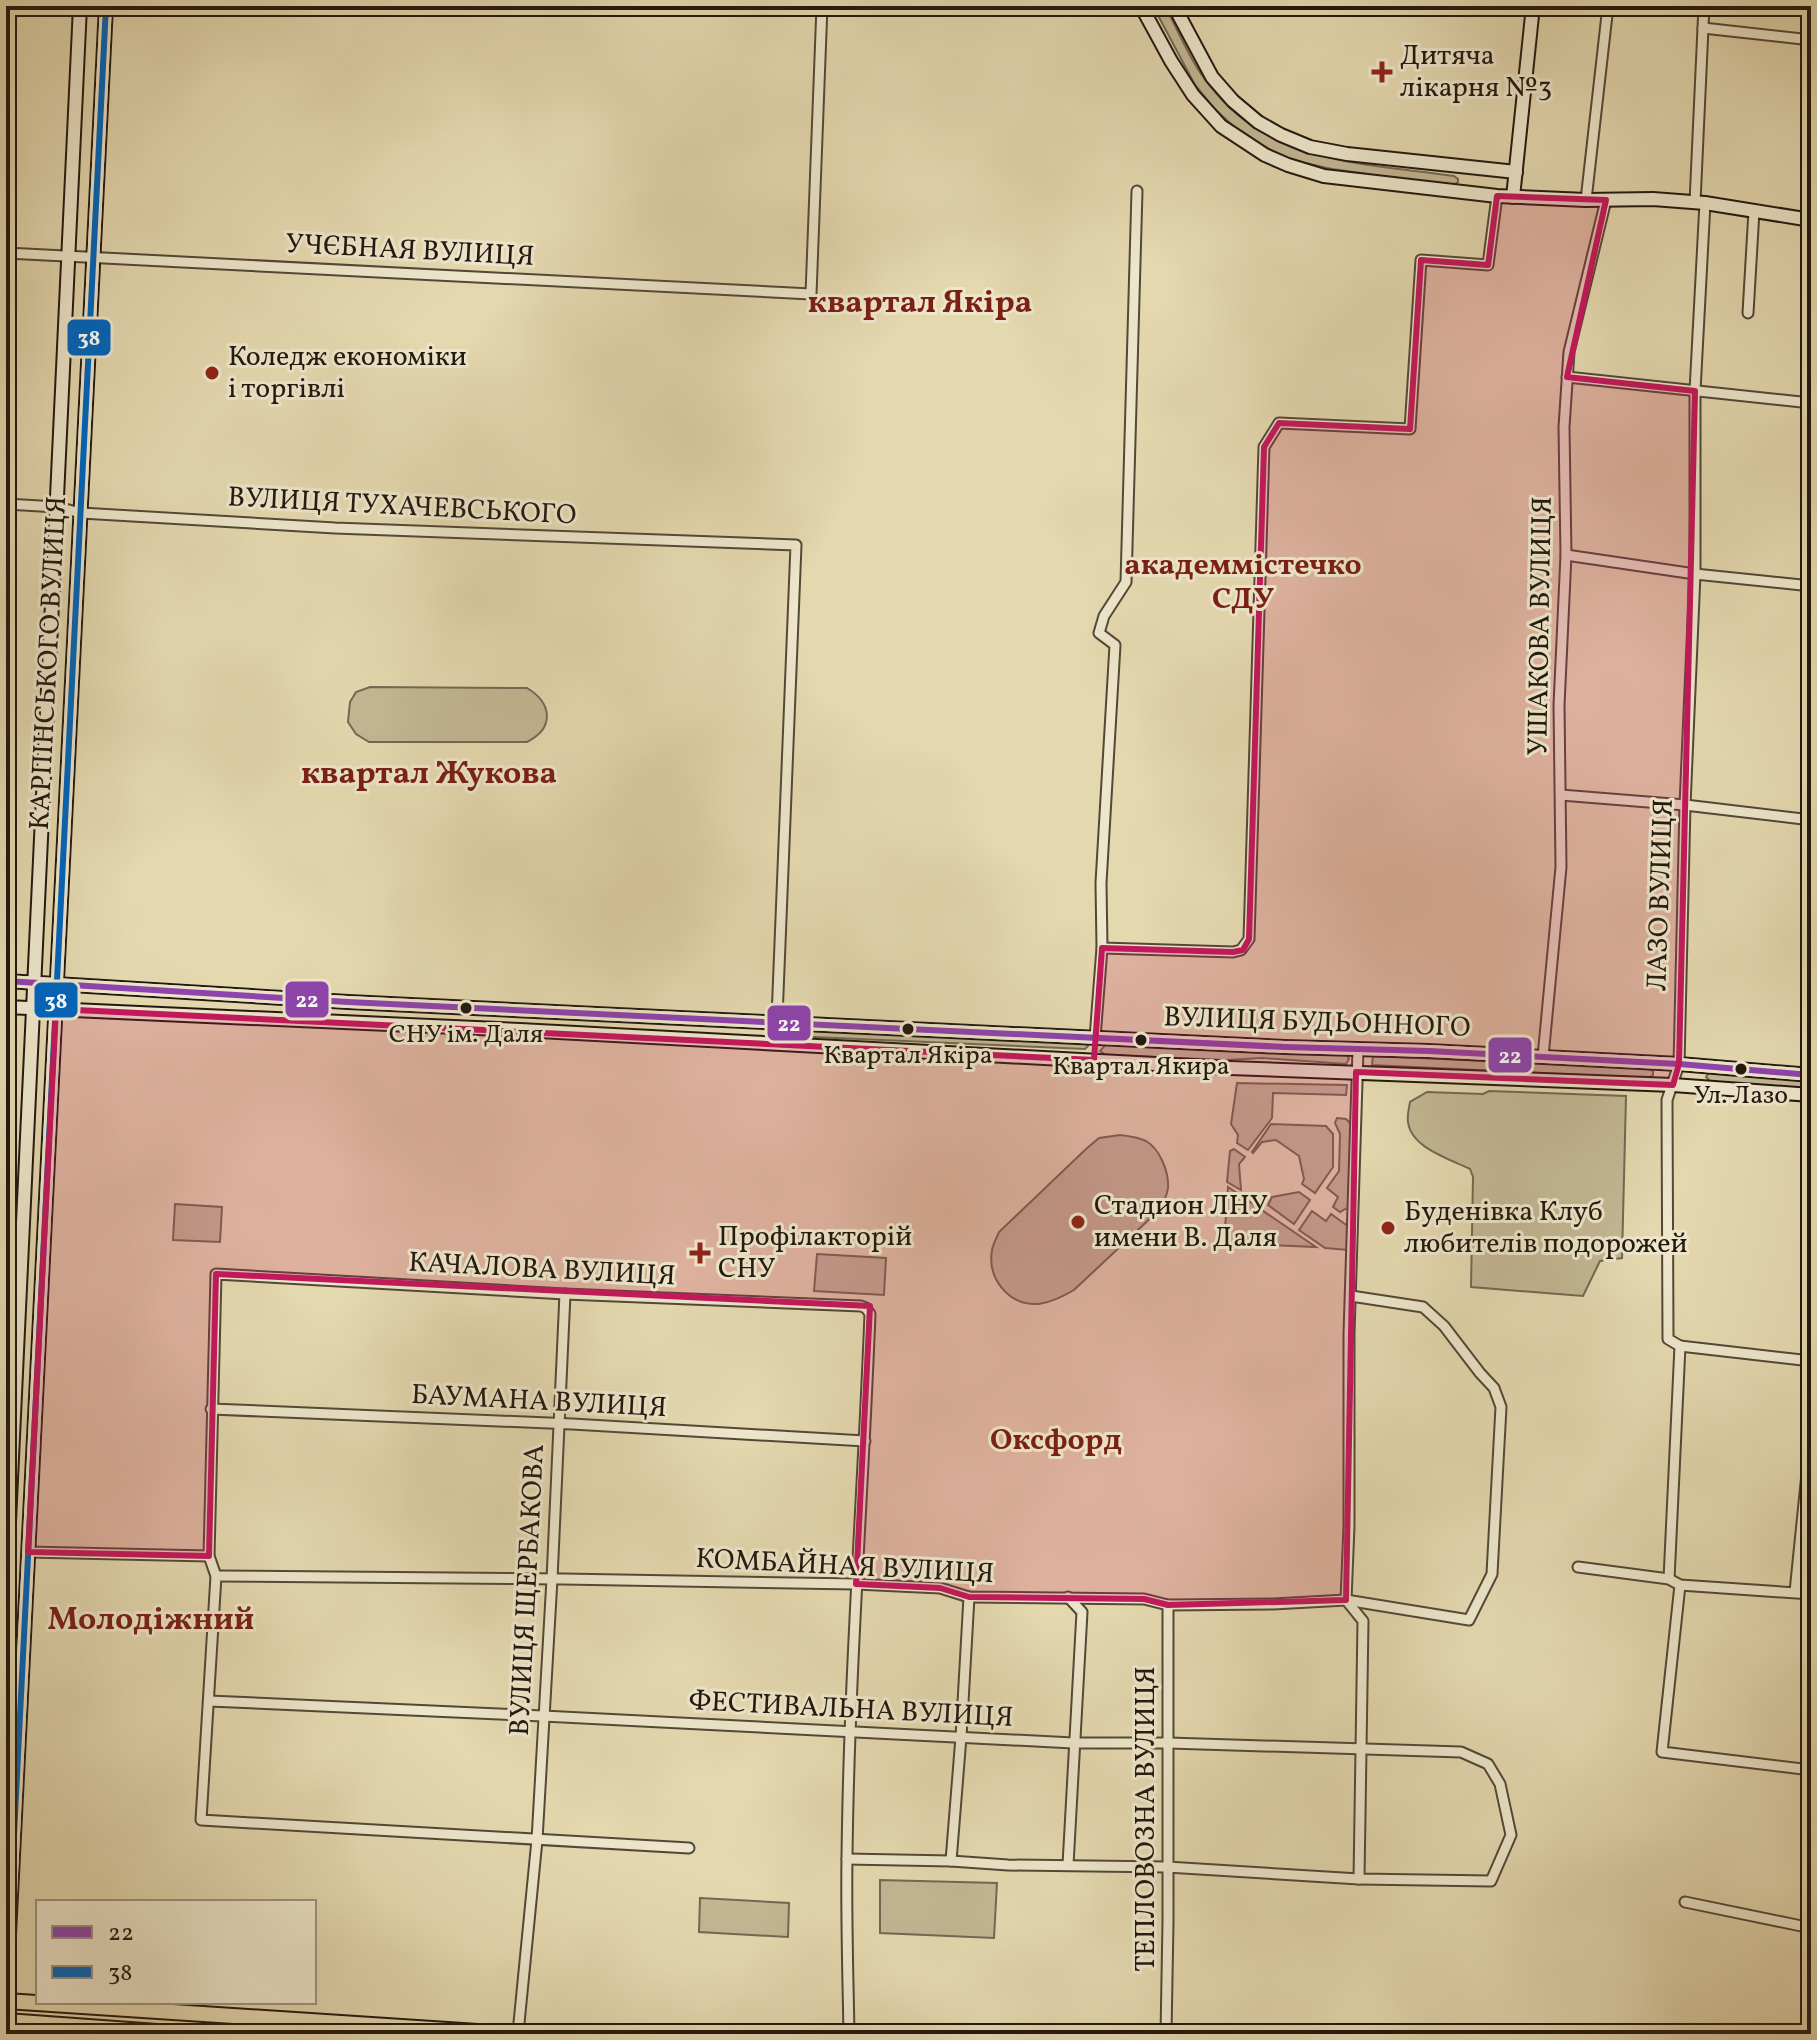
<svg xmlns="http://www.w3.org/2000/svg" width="1817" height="2040" viewBox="0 0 1817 2040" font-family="Vollkorn,serif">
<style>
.green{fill:#c3b794;stroke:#736852;stroke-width:2}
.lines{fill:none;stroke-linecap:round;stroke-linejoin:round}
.street-casing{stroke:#534837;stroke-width:13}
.secondary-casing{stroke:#23180f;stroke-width:16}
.primary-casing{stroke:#23180f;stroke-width:18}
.street{stroke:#ede6cb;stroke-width:9}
.secondary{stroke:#ede6cb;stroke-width:12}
.primary{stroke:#e4d8af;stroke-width:14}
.bus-1-casing{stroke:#ede6cb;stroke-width:12}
.bus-2-casing{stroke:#ede6cb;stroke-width:12}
.bus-1{stroke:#8e44ad;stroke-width:6}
.bus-2{stroke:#0065bd;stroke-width:6}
.marked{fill:#c2185b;fill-opacity:0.2;stroke:#c2185b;stroke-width:6;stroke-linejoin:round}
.poi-dot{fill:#8f2418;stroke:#ede6cb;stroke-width:3}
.bus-dot{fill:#23180f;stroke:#ede6cb;stroke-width:3}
.labels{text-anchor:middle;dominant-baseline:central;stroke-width:6;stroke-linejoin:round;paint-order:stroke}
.bus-label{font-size:26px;fill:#23180f;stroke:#ede6cb}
.poi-label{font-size:28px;fill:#23180f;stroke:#ede6cb;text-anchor:start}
.street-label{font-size:28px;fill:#23180f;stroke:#ede6cb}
.neighbourhood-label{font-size:30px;font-weight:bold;fill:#7a1f14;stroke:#ede6cb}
.quarter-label{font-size:32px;font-weight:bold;fill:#7a1f14;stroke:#ede6cb}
.line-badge{stroke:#ede6cb;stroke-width:3}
.badge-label{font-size:22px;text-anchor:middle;font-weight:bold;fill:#fff}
</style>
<rect width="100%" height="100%" fill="#e4d8af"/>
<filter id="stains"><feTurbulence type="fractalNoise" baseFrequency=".0025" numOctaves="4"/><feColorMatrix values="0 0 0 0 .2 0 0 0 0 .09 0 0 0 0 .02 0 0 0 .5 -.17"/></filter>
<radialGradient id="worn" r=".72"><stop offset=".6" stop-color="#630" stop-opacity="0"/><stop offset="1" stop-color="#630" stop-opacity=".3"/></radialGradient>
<!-- green -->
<g class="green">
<path d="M1153,6h12c14,26 26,57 45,80 61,79 154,77 244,90l4,3v3l-6,4 -120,-17 -27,-6 -18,-5 -33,-16 -21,-16 -19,-18 -19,-23z"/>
<path d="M370,687l157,1c25,15 28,40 0,54h-158l-13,-8 -8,-12 2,-20 6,-10z"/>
<polygon points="791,1028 1086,1042 1088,1046 1085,1049 791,1036 788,1033"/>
<polygon points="1106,1044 1347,1055 1349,1059 1346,1064 1262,1058 1226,1060 1106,1055 1100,1051"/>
<polygon points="1373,1056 1646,1068 1653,1071 1653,1075 1649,1078 1372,1065"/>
<polygon points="1710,1071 1811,1079 1811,1089 1711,1082 1706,1077"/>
<polygon points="1237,1083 1347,1085 1346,1095 1273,1093 1272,1118 1248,1150 1237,1143 1238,1135 1231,1124"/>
<path d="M1489,1091l137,5 -4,162 -22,3 -17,35 -112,-9 2,-110 -3,-8c-20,-10 -59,-21 -62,-47 -1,-6 1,-14 2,-20l17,-10 56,2z"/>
<polygon points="1337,1118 1346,1119 1351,1124 1349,1207 1340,1212 1333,1207 1338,1197 1327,1188 1339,1171 1340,1134 1335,1123"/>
<polygon points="1271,1124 1326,1126 1333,1134 1333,1167 1315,1193 1302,1184 1304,1179 1299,1156 1276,1140 1262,1142 1253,1153 1252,1152"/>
<path d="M1120,1135c9,1 18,2 26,6 14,8 23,31 22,47 -1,9 -6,17 -11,24l-83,78c-10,6 -22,12 -35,14 -30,2 -52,-25 -47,-54 1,-6 5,-13 7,-18l87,-83 13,-11z"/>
<polygon points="1234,1149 1245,1157 1239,1164 1241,1190 1227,1182 1230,1151"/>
<polygon points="1228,1187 1316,1247 1224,1243"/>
<polygon points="1299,1192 1310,1200 1294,1224 1268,1205 1272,1197"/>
<polygon points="175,1204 222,1207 220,1242 173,1240"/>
<polygon points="1312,1211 1326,1221 1331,1214 1349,1227 1348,1250 1325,1248 1299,1230"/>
<polygon points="817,1254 886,1258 884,1295 814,1291"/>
<polygon points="880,1880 997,1883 994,1938 880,1933"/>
<polygon points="700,1898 789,1903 788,1937 699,1932"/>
</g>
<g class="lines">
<!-- street casing -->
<g class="street-casing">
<g id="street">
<polyline points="1703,28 1811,40"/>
<polyline points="1586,200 1608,6"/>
<polyline points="1695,202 1704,6"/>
<polyline points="6,253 811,294 822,6"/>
<polyline points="1748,313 1754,211"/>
<polyline points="1567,377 1811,403"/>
<polyline points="6,504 57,507 81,513 335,528 796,545 776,1043"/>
<polyline points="1566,555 1695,574 1811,586"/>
<polyline points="1561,795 1685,805 1811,820"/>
<polyline points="1102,948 1233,952 1241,950 1249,939 1264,447 1279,423 1410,429 1421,260 1488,265 1497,196"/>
<polyline points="1095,1038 1102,948 1101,883 1115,645 1099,633 1104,616 1126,582 1137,191"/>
<polyline points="1358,1050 1349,1334 1349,1526 1346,1600 1363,1621 1359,1879"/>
<polyline points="1543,1057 1561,867 1559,705 1566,555 1564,427 1569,352 1606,200"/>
<polyline points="1680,1346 1811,1361"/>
<polyline points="211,1409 572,1424 865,1441"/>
<polyline points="28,1552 209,1556"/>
<polyline points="1578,1567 1669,1579 1680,1585 1811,1594"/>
<polyline points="216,1576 563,1579 856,1584 940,1588 969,1597 1144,1599 1168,1605 1273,1604 1346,1600 1469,1620 1492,1574 1501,1407 1494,1388 1480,1373 1444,1326 1423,1307 1351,1296"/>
<polyline points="1669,1579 1680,1346 1668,1339 1667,1100 1679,1064 1685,805 1695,574 1695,391 1705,203"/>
<polyline points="1680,1585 1662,1752 1811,1770"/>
<polyline points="1795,1592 1811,1434"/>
<polyline points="209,1701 543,1716 1073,1743 1169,1743 1461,1752 1488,1764 1500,1784 1511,1835 1491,1881 1359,1879 1167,1867 1008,1865 951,1861 847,1859"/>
<path d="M689,1848l-488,-28 15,-244 -7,-20 7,-282 349,20 296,12 5,2 4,6c-7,181 -21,363 -23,544 -1,59 1,118 2,176"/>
<polyline points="951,1861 961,1737 969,1597"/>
<polyline points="1068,1865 1082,1612 1068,1597"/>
<polyline points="1685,1902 1811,1928"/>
<polyline points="518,2033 537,1840 552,1579 565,1294"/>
<polyline points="1166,2034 1168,1922 1168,1605"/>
</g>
</g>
<!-- secondary casing -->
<g class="secondary-casing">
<g id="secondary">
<polyline points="1141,6 1171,61 1193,95 1221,126 1265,155 1288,165 1324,176 1497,196 1586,200 1653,199 1705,203 1811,220"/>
<polyline points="1174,6 1212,77 1233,101 1258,122 1281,135 1310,147 1347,154 1516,172"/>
<polyline points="1513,197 1533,6"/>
<polyline points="6,981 348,1002 1285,1047 1429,1051 1679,1064 1811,1075"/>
<polyline points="6,1007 520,1030 1230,1068 1673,1085 1811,1095"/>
<polyline points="6,1586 80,6"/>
<polyline points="6,1994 106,6"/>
</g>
</g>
<!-- primary casing -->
<g class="primary-casing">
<g id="primary">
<polyline points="6,2001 478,2032 555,2034"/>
<polyline points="6,2021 185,2034"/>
</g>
</g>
<!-- street -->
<use href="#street" class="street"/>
<!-- secondary -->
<use href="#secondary" class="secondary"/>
<!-- primary -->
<use href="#primary" class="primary"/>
<!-- bus-1 casing -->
<g class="bus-1-casing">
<polyline id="bus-1" points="6,981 348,1002 1285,1047 1429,1051 1679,1064 1811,1075"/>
</g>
<!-- bus-2 casing -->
<g class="bus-2-casing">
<polyline id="bus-2" points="6,1994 106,6"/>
</g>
<!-- bus-1 -->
<use href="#bus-1" class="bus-1"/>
<!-- bus-2 -->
<use href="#bus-2" class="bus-2"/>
</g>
<!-- marked area -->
<path class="marked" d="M1497,196l109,4 -39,177 128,14 -16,673 -6,21 -317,-13 -10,528 -178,5 -24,-6 -175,-2 -29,-9 -84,-4 14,-278 -654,-32 -7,282 -181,-4 28,-543 1038,51 8,-112 131,4 10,-2 6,-11 15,-492 15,-24 131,6 11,-169 67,5z"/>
<!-- markers -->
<g class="poi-dot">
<path d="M1378 60h8v8h8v8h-8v8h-8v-8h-8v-8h8z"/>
<circle cx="212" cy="373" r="8"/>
<circle cx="1078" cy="1222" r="8"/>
<circle cx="1388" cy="1228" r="8"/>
<path d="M696 1241h8v8h8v8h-8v8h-8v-8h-8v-8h8z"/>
</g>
<g class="bus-dot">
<circle cx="466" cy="1008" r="7"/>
<circle cx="908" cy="1029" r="7"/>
<circle cx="1141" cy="1040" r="7"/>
<circle cx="1741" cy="1069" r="7"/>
</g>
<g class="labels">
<!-- bus labels -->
<g class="bus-label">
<text x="466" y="1035">СНУ ім. Даля</text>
<text x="908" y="1056">Квартал Якіра</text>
<text x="1141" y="1067">Квартал Якира</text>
<text x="1741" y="1096">Ул. Лазо</text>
</g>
<!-- poi labels -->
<g class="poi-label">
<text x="1400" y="56">Дитяча<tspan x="1400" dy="32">лікарня №3</tspan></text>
<text x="228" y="357">Коледж економіки<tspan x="228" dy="32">і торгівлі</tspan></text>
<text x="1094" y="1206">Стадион ЛНУ<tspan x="1094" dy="32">имени В. Даля</tspan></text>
<text x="1404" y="1212">Буденівка Клуб<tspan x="1404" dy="32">любителів подорожей</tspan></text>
<text x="718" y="1237">Профілакторій<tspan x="718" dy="32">СНУ</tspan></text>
</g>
<!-- street labels -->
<g class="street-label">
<text transform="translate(410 251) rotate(3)">УЧЄБНАЯ ВУЛИЦЯ</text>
<text transform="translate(402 507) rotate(3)">ВУЛИЦЯ ТУХАЧЕВСЬКОГО</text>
<text transform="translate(1541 626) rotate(-89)">УШАКОВА ВУЛИЦЯ</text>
<text transform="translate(49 663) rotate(-87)">КАРПІНСЬКОГО ВУЛИЦЯ</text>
<text transform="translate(1661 895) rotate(-88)">ЛАЗО ВУЛИЦЯ</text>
<text transform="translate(1317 1023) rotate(2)">ВУЛИЦЯ БУДЬОННОГО</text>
<text transform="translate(542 1270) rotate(3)">КАЧАЛОВА ВУЛИЦЯ</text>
<text transform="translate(539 1402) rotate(3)">БАУМАНА ВУЛИЦЯ</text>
<text transform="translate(845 1567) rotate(3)">КОМБАЙНАЯ ВУЛИЦЯ</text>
<text transform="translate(528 1590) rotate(-87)">ВУЛИЦЯ ЩЕРБАКОВА</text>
<text transform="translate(851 1710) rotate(3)">ФЕСТИВАЛЬНА ВУЛИЦЯ</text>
<text transform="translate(1146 1819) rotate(-90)">ТЕПЛОВОЗНА ВУЛИЦЯ</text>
</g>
<!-- neighbourhood labels -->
<g class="neighbourhood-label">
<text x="1243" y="566">академмістечко<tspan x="1243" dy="34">СДУ</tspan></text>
<text x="1056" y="1441">Оксфорд</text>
</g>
<!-- quarter labels -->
<g class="quarter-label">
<text x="920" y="304">квартал Якіра</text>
<text x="429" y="775">квартал Жукова</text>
<text x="151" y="1621">Молодіжний</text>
</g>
</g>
<g class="line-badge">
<rect x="66" y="318" width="46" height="39" rx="8" fill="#0065bd"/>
<rect x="284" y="980" width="46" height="39" rx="8" fill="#8e44ad"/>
<rect x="33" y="981" width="46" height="38" rx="8" fill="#0065bd"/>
<rect x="766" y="1004" width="46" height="38" rx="8" fill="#8e44ad"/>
<rect x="1487" y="1036" width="46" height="38" rx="8" fill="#8e44ad"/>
</g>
<g class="badge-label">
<text x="89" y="345">38</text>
<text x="307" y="1007">22</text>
<text x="56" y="1008">38</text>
<text x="789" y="1031">22</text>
<text x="1510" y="1063">22</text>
</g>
<!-- margin -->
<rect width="1817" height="2040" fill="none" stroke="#e4d8af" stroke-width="32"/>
<rect x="8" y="8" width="1801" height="2024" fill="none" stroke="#23180f" stroke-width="4"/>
<rect x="16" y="16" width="1785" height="2008" fill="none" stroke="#23180f" stroke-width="2"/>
<!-- legend -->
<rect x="36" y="1900" width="280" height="104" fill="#ede6cb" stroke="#9c9480" stroke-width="2"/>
<rect x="52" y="1926" width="40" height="12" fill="#8e44ad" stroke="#9c9480" stroke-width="2"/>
<text x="108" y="1940" font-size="24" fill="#23180f">22</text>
<rect x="52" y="1966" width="40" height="12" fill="#0065bd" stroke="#9c9480" stroke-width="2"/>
<text x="108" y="1980" font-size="24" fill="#23180f">38</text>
<rect width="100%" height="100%" filter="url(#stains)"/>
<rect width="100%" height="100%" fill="url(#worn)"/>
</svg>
